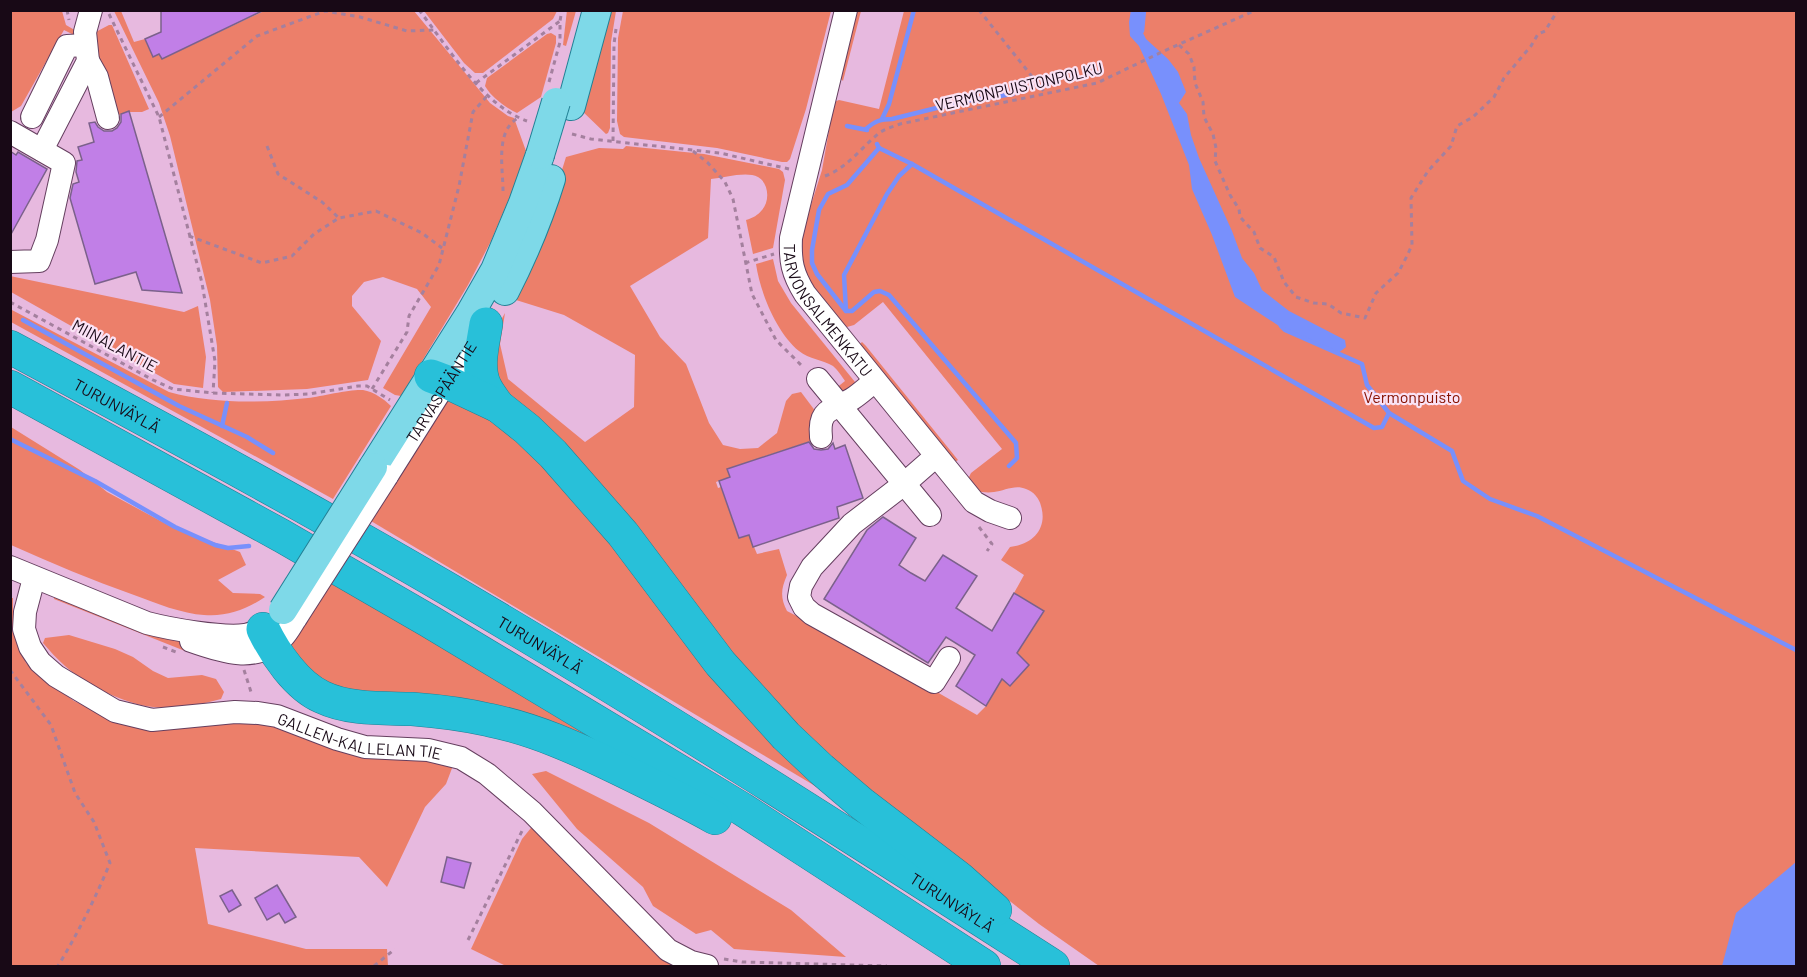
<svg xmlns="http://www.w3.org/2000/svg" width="1807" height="977" viewBox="0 0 1807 977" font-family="Barlow,sans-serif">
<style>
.green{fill:#ec7f6a}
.water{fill:#7890fc}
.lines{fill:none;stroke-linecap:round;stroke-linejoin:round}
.stream{stroke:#7890fc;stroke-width:4.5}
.building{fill:#c17fe7;stroke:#7b618b;stroke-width:1.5}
.minor-casing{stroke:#653f5f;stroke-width:24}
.major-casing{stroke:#228095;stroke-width:30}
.highway-casing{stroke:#228095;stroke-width:34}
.path{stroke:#a4809e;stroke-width:3;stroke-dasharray:4.5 4.5;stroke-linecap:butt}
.minor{stroke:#fff;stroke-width:22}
.major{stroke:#7ed9e8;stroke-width:28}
.highway{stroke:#28c0d9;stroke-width:33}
.minor-bridge-casing{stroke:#653f5f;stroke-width:24;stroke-linecap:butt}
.major-bridge-casing{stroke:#228095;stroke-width:30;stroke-linecap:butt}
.minor-bridge{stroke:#fff;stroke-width:22}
.major-bridge{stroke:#7ed9e8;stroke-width:28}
.labels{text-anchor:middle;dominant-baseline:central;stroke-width:4.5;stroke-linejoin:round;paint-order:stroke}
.street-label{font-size:16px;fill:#180916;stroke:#fae2f5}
.park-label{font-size:16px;fill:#861100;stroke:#fae2f5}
</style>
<rect width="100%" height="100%" fill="#e7b9df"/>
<!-- green -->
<g class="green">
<polygon points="567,10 576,11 566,46 563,45"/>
<polygon points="11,11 62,11 66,25 78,32 74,35 64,30 21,106 11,112"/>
<polygon points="114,11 121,11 134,42 145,39 162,59 264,11 414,11 490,103 508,116 514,118 526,151 511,194 491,241 468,285 401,396 395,395 383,388 431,307 417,289 383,277 364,282 352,296 352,306 381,341 368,380 307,389 223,392 218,387 217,346 210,300 170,136 159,103"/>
<polygon points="424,11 557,11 553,19 483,73 475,73 464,63"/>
<polygon points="604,11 616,11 611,42 610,128 608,133 606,134 579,108"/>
<polygon points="623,11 831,11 806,109 790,159 787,162 782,162 717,148 624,137 620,134 617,121 618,38"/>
<polygon points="855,11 861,11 843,81 840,78"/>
<path d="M904,11h892v955h-697l-60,-42 -210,-165 -56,-56 -264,-306 -15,-20 6,-55 5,-9 -5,31 8,35 77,63 49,-35 1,-52 -71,-40 -48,-15 -8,5 21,-41 14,-33 23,-74 33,-9 24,1 3,-3 78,8 75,15 4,3 2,8 -12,68 -20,6 -7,-34c7,-2 12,-5 16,-10 8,-9 7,-27 -4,-33 -12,-6 -34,1 -47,2l-3,59 -78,48 30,51 26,27 23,59 14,22 17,4 18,-1 19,-15 9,-32 6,-7 9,-2 15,20 -7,14 2,15 -84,28 3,8 -14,5 2,6 3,-1 18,51 10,-3 8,19 22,-5 8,26c-6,14 -7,22 0,36l101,53 89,51 9,-9 16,-27 8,7 19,-21 -12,-12 26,-42 -29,-18 10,-18 -23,-15 9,-13c22,-2 38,-18 31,-41 -2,-8 -7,-14 -15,-17 -11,-5 -22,2 -32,3 -7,1 -12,0 -19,-1l-7,-12 3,-6 31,-24 -119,-147 -29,23 -7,2 -5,-3 -36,-46 -6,-24 1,-17 21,-67 12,-68 5,-2 40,9z"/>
<polygon points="109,25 112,25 149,109 142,112 129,112 115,116 92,34"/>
<path d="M551,33l5,3v7l-15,54 -24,16c-12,-6 -25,-15 -32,-27l2,-8 60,-44z"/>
<path d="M773,259l5,22 13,22 64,79 -2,4 -9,8 -9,-5 10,-8c-3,-4 -7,-11 -12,-15 -10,-6 -24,-7 -34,-15 -23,-19 -39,-59 -43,-87z"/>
<polygon points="10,276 184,312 198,306 206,357 203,388 174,384 11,292"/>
<path d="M10,309l159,83c44,12 94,11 139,6 14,-2 43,-9 55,-8 11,2 21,9 28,16l-58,93 -322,-177z"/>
<polygon points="862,342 866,346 958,460 955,462 860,344"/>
<polygon points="450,389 497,416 847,805 371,521"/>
<path d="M11,427l69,43 27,22 63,34 70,26 6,13 -28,15 15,13 27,1 5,3c-18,12 -38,20 -61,18 -21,-1 -49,-12 -70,-20 -42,-15 -83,-32 -123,-50z"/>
<polygon points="334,580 634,764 325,688 288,646"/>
<polygon points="54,596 57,596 199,648 216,660 185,651 54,599"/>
<polygon points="11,598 13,598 13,616 17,640 26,663 43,678 74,701 104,715 255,721 454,763 446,784 425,807 387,887 359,857 195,848 208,924 306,949 387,949 388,966 11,966"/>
<path d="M69,635l46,14 18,8 20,14 15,7 34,-3 14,4 8,13 -3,7c-22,6 -45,10 -68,8 -28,-3 -67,-22 -88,-41 -8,-7 -15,-15 -22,-23l2,-5z"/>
<polygon points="546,771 649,823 791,910 846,957 734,949 711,930 696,934 653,906 643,887 577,829 532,774"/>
<polygon points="535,823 682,966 506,966 471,949 522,839"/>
</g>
<!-- water -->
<g class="water">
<polygon points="1131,10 1144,11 1142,31 1146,39 1168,59 1178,72 1186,92 1179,103 1187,114 1191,135 1199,158 1232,231 1242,258 1254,273 1262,290 1289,311 1345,340 1346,347 1337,354 1285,330 1235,297 1212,235 1192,189 1189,165 1161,94 1139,46 1130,36 1129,22"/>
<polygon points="1796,862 1796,966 1722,966 1736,913"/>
</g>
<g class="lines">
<!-- stream -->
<g class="stream">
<polyline points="1142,31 1144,10"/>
<polyline points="882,119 889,104 914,10"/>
<polyline points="847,126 867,130"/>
<path d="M866,129c9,-8 15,-10 26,-10l73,-18 48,-7"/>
<polyline points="877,144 879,148 912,164 1374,428 1382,427 1389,413"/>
<polyline points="879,148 847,185 828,194 819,210 812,250 812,263 817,274 846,311 852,311 874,292 880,291 889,295 1016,443 1017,458 1009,466"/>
<polyline points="846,311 844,275 887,194 899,176 912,164"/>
<polyline points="23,320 179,406 247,437 273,453"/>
<polyline points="1281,326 1285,330 1362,364 1367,385 1389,413 1452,451 1463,481 1490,499 1537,516 1796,650"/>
<polyline points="222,426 227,403"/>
<polyline points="10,439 95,481 175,527 215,545 228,548 249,546"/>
</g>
</g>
<!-- building -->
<g class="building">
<polygon points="161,10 264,10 162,59 159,54 153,57 145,39 161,32"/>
<polygon points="129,111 182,293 142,290 136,272 95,284 70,198 73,184 79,182 76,172 77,161 82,160 78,147 94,142 89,123 95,122 98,127 104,131 112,131 117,128 121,122 121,114"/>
<polygon points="10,151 16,155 18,152 47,169 10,236"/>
<polygon points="809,442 814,449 821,450 828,449 833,443 835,449 845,445 863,498 837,507 839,518 753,547 749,535 739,538 719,481 730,477 727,469"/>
<polygon points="883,517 916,538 899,565 911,573 925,581 943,555 977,576 956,608 992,631 1014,593 1044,611 1017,653 1029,665 1010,686 1002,679 986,706 956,686 975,655 946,637 928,663 824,599 867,530"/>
<polygon points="447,857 471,863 464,888 441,882"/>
<polygon points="277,885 296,917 285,923 279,913 267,920 255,898"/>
<polygon points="232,890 241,905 229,912 220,896"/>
</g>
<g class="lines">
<!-- minor casing -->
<g class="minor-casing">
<g id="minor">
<path id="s1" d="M846,10l-55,228c-1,23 1,35 14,56l169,208 16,9 20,7"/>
<polyline points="88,61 97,77 108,118"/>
<polyline points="32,117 67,46 86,45"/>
<polyline points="10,132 64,163 47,240 39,261 10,262"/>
<polyline points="42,150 88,61 85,32 91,10"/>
<polyline points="818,379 930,515"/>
<path d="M821,437c-3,-30 12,-26 31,-38 8,-5 15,-12 23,-18"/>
<polyline points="936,456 904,484 852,524 812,567 801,586 799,597 804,607 812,614 934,682 949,658"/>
<path id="s2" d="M387,476l82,-130 14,-17"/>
<path d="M10,567l137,56c23,6 74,15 98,12 6,-1 12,-4 18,-6"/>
<path id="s3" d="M34,578l-9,34 -1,17 6,18 10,15 16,14 59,35 37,9 83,-8 23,1 19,3 60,23 28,8 63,3 33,8 26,16 45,38 136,138 23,12 16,4"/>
<path d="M191,641c31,11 66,23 92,-4 5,-5 9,-13 13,-19"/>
</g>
</g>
<!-- major casing -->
<g class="major-casing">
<g id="major">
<polyline points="571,106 597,10"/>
<path d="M505,291c19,-37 34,-73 46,-112"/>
<polyline points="373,467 471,312 495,270 523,203 540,155"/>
</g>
</g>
<!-- highway casing -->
<g class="highway-casing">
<g id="highway">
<path d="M486,324c-3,20 -10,43 -1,62 3,7 9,14 13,20"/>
<path id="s4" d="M10,347c147,79 294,158 438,242 205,120 405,249 605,377"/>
<polyline points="431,376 447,382 498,406 527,429 553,454 623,534 720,663 786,736 821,769 861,803 959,878 995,910"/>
<polyline points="10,387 282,536 429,621 742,809 984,966"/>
<path d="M263,629c12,25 34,57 59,68 27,13 61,11 90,12 26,2 51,5 77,11 45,9 87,28 128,48 33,16 66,32 98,50"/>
</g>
</g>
<!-- path -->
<g class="path">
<polyline points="67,10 69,20"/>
<path d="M419,10c29,37 63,95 108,111"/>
<polyline points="979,10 1046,94"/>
<polyline points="109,14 159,117 202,283 215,361 213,393"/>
<polyline points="1179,45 1189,54 1194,67 1195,83 1203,102 1204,117 1213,134 1216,148 1215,161 1230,195 1239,209 1240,217 1254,232 1260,248 1274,257 1284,282 1296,297 1314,303 1328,304 1341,313 1365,318 1376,293 1398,273 1407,256 1412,245 1411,198 1428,171 1451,146 1457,126 1473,117 1494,97 1504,78 1531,46 1538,34 1545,31 1558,10"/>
<polyline points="549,82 560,42 560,21 562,10"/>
<polyline points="476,83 560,21"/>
<polyline points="159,117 257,36 325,11 360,17 407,31 434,30"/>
<polyline points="572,134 591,139 720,153 789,169"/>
<polyline points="613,141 614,44 616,29"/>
<polyline points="267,146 278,174 322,202 339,218"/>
<polyline points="693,151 708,163 725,182 733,199 752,294 776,340 804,368"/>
<path d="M825,176c22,-8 35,-27 53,-42 6,-5 14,-7 22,-10l197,-41 67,-32 92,-41"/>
<path d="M503,191c0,-23 -8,-60 15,-73"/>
<polyline points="189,236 262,263 292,256 314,234 339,218 376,211 422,233 442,248"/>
<polyline points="745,263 774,254"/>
<polyline points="10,302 153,380 173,389 213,393 282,395 309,394 358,386 367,386 390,400"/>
<polyline points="372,389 407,332 409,316 439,265 459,186 473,112 487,96"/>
<polyline points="979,527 992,544 987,551"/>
<polyline points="163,647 176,652"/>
<path d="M10,670l41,55 24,68 19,29 16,41c-15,36 -32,70 -52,103"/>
<polyline points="244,670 252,695"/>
<polyline points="468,940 523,829"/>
<polyline points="724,959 742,962 887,966"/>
<polyline points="374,966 395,949"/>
</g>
<!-- minor -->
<use href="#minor" class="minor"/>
<!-- major -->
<use href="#major" class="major"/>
<!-- highway -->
<use href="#highway" class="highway"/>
<!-- minor-bridge casing -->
<g class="minor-bridge-casing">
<polyline id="minor-bridge" points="296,618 387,476"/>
</g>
<!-- major-bridge casing -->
<g class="major-bridge-casing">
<g id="major-bridge">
<polyline points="540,155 556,102"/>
<polyline points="283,610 373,467"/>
</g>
</g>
<!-- minor-bridge -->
<use href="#minor-bridge" class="minor-bridge"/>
<!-- major-bridge -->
<use href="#major-bridge" class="major-bridge"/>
</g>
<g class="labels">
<!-- street labels -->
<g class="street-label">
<text transform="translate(1019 86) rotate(-13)">VERMONPUISTONPOLKU</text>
<text stroke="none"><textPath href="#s1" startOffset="318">TARVONSALMENKATU</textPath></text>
<text transform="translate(115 345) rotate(28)">MIINALANTIE</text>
<text stroke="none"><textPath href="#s2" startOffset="100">TARVASPÄÄNTIE</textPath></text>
<text stroke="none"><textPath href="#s4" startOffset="122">TURUNVÄYLÄ</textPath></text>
<text stroke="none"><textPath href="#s4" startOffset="608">TURUNVÄYLÄ</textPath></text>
<text stroke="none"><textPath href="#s3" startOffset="429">GALLEN-KALLELAN TIE</textPath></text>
<text stroke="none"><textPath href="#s4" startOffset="1094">TURUNVÄYLÄ</textPath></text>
</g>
<!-- park labels -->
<g class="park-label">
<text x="1412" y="396">Vermonpuisto</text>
</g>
</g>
<!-- border -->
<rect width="1807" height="977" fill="none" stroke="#180916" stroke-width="24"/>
</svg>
